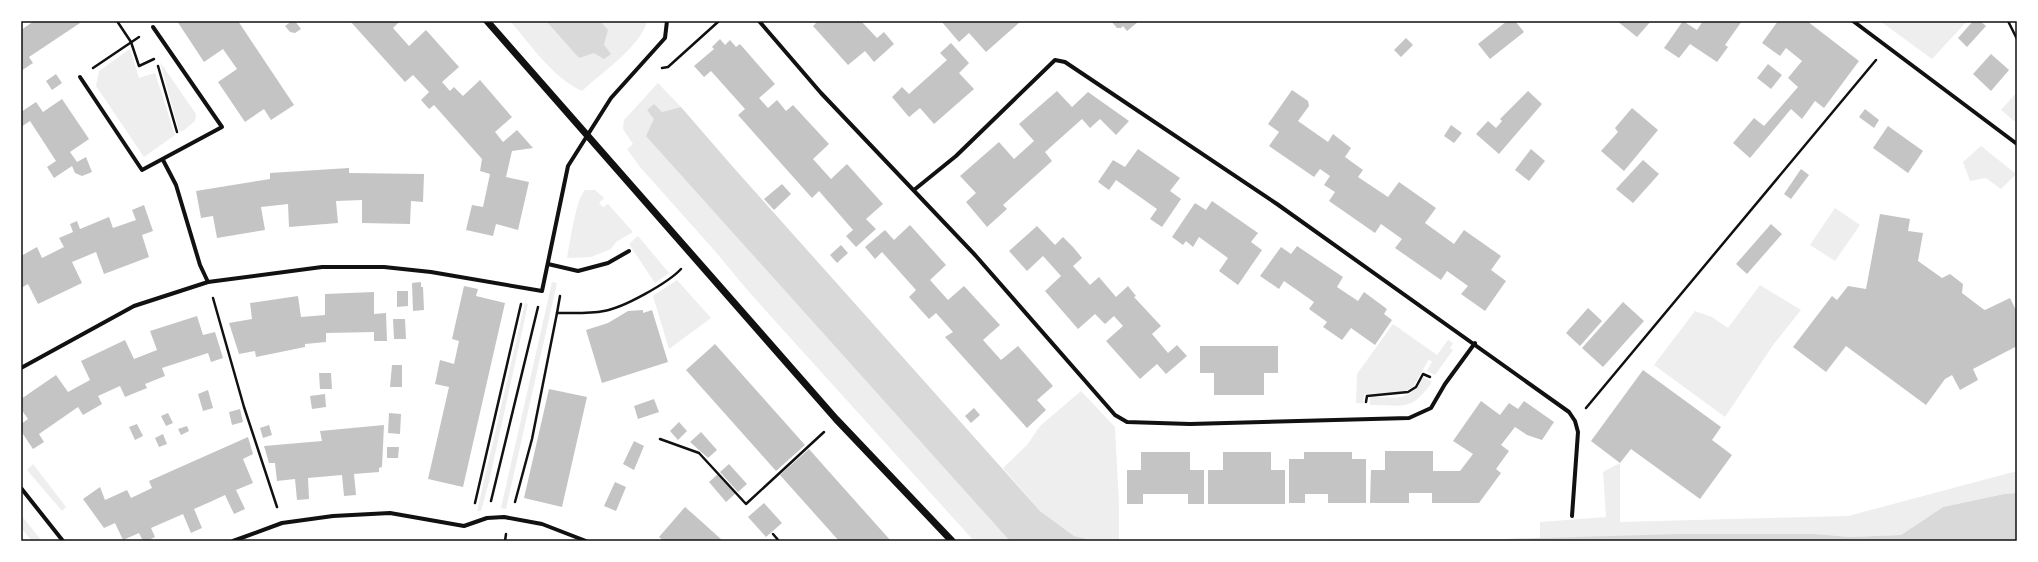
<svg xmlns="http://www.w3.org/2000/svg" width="2038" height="562" viewBox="0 0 2038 562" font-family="Manrope,sans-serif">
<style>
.green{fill:#eee}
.water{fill:#d9d9d9}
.building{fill:#c4c4c4}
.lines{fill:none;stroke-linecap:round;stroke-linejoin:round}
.path{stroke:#111;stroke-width:2.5}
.minor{stroke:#111;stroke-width:4}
.tertiary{stroke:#111;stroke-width:7}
.neatline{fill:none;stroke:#111;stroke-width:1.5}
</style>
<rect width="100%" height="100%" fill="#fff"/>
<!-- green -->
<g class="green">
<path d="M510,21h36l33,37 25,-13 4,-15 -8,-9h47c-5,24 -47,53 -65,70 -30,-14 -51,-46 -72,-70z"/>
<polygon points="1880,21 1967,21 1932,59"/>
<polygon points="130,49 139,78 155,73 175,135 144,157 96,86 99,71"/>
<polygon points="160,62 196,114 195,121 183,131 179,131"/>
<polygon points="658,83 681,107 662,112 647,110 1010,541 974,541 749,292 714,250 640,167 627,149 633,144 623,129 624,120"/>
<polygon points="2017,92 2017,121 2014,121 2001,110"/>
<polygon points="1981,146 2016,174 2001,189 1986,178 1970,181 1963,162"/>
<path d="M585,190h10l9,8 -5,5 4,4 5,-3 25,28 -17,10 -5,7 -20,8 -24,1c3,-15 9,-59 18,-68z"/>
<polygon points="1835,208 1860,225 1835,261 1810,245"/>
<polygon points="638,236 669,273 655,283 629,244"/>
<polygon points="677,280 711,318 669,349 653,296"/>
<polygon points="552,282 557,283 506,509 501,508"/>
<polygon points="1760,285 1801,310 1773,345 1725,417 1654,365 1695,311 1712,317 1728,328"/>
<polygon points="525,303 528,304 489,482 481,511 477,511"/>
<polygon points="1393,324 1437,355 1448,340 1453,343 1450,348 1453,350 1435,375 1427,371 1432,362 1429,359 1413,387 1401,393 1364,394 1363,403 1356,403 1357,374"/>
<path d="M1423,377l9,5c-21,30 -28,23 -62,23v-8c26,0 40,6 53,-20z"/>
<polygon points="1081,391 1115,427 1119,505 1119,541 1095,541 1074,536 1040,511 1003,468 1027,445 1040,426"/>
<polygon points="1620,463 1620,522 1848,516 2017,471 2017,493 2004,494 1943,507 1901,535 1850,537 1815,534 1540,538 1540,522 1606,517 1603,472"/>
<polygon points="33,464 66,507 62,511 27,470"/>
<polygon points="21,515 42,541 32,541 21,528"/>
</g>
<!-- water -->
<g class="water">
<polygon points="546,21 600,21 608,30 604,45 611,54 604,59 594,53 579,58"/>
<polygon points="654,104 662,112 681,107 733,167 1040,511 1074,536 1095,541 1010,541 646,136 654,119 647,110"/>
<polygon points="2017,493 2017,541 1149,541 1504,539 1679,534 1815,534 1850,537 1901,535 1943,507 2004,494"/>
</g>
<!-- building -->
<g class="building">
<polygon points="34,21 83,21 29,57 33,63 21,71 21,30"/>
<polygon points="177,21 238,21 294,105 271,120 264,109 245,122 218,82 237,69 223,49 204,62"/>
<polygon points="292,21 295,21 301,29 295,33 290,32 285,26"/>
<polygon points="350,21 400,21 393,28 409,46 426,30 459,67 442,82 450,91 454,87 463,96 480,80 512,117 495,132 503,142 517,130 533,148 512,151 506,177 529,182 518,230 496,224 493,236 466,230 472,205 483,207 490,174 480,171 482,159 434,105 429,109 421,100 429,92 413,75 405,82"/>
<polygon points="818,21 861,21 877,38 884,32 894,44 874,62 865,51 848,65 813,26"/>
<polygon points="941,21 1021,21 986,52 969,33 959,42"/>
<polygon points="1111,21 1139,21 1127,31 1123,26 1121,28 1117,28"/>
<polygon points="1507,21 1515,21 1524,32 1490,59 1478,44"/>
<polygon points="1617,21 1651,21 1637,37"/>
<polygon points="1683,21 1697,30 1703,21 1742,21 1725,45 1728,47 1717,62 1690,44 1679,58 1664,48"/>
<polygon points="1778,21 1807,21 1859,61 1824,108 1815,101 1802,119 1791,109 1750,158 1733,143 1754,118 1764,126 1798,87 1788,78 1802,61 1786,48 1780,56 1762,43"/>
<polygon points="1973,21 1980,21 1986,26 1967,47 1958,38"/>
<polygon points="1406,38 1413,45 1401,57 1394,50"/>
<polygon points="720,39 725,45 730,40 736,47 740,44 775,84 759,98 768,108 777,100 786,111 793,105 829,144 813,159 831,179 847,164 883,204 866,219 876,229 856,247 846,236 853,230 819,191 812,198 738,115 745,109 711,71 704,77 694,66 714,49 712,47"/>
<polygon points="951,43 969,63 959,73 974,89 934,124 920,108 909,117 892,97 902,87 909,94 947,60 940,53"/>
<polygon points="1991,54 2009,70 1991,91 1973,74"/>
<polygon points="1768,64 1782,75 1771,89 1757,78"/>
<polygon points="56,74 62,83 52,90 46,81"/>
<polygon points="1292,90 1308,101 1309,106 1298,121 1328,142 1333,134 1351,148 1345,157 1363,170 1358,177 1388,197 1399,182 1436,208 1425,223 1454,244 1464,230 1501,256 1491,270 1506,281 1485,311 1461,294 1468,286 1447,271 1441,280 1395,248 1402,239 1381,224 1375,233 1329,201 1335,192 1324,185 1330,176 1320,169 1314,177 1269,146 1279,132 1268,124"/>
<polygon points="1057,91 1072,107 1088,92 1129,121 1116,135 1100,119 1090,128 1082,119 1045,152 1052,161 1003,205 1007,209 987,227 966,202 976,193 960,176 999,142 1014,159 1034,141 1019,124"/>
<polygon points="1528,91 1542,104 1499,154 1476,134 1488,121 1496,128 1502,121 1500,119"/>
<polygon points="62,99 89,139 70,152 77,162 86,157 92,172 82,176 75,173 72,166 54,178 47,167 56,161 30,121 21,127 21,112 36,102 43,112"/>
<polygon points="1632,108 1658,130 1624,171 1601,151 1618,132 1615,128"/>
<polygon points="1865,109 1879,120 1874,128 1859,117"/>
<polygon points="1451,125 1462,133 1454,143 1444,136"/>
<polygon points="1888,126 1923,151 1908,173 1873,148"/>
<polygon points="1138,149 1180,178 1170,191 1181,199 1162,227 1150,219 1157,209 1116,180 1109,190 1098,182 1113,160 1125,167"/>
<polygon points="1531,149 1545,161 1529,181 1515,170"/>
<polygon points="1643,160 1659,174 1633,203 1616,189"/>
<polygon points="349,168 349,173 424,174 423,202 411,201 410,224 362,223 362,200 336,201 338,223 289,227 288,204 261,207 265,230 217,238 213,216 201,218 196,191 270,179 270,173"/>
<polygon points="1801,169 1809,175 1791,199 1784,194"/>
<polygon points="782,184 791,194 774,210 764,199"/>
<polygon points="1212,201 1258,233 1251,242 1262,250 1238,285 1219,271 1228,258 1199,237 1193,247 1186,241 1183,245 1172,237 1195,203 1206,210"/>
<polygon points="144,205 153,231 142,235 149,257 104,274 96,252 72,262 82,283 38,304 28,284 21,288 21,256 37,247 42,258 64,247 59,238 73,232 70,224 77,221 80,229 109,217 113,228 136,220 132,210"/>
<polygon points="1880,214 1910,219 1908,231 1923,233 1918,261 1942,278 1950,274 1963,284 1962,293 1983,309 1985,310 2010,298 2017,312 2017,346 1973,369 1978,380 1960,390 1952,375 1945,379 1926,405 1846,346 1826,372 1793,347 1832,296 1837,300 1848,286 1866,289"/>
<polygon points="1771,224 1782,234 1747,274 1736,264"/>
<polygon points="910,225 946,265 930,280 948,300 964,286 1000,325 983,340 1001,360 1018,346 1053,386 1037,400 1046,410 1027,428 945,337 953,332 936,313 929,319 909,297 916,290 882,252 875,259 865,247 885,230 894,240"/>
<polygon points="1037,226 1055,245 1063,237 1073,247 1082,258 1073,266 1090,285 1099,277 1116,297 1128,286 1136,296 1134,297 1161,326 1152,334 1168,353 1177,345 1187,356 1166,374 1157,364 1140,379 1106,341 1123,326 1114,316 1105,324 1095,314 1078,329 1045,291 1061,276 1043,256 1027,271 1009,251"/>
<polygon points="841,245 848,253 837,263 830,255"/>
<polygon points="1297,246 1343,277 1337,287 1358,301 1364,292 1387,309 1384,314 1392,320 1375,345 1351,328 1342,340 1323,327 1327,322 1309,309 1314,302 1284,281 1279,289 1260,276 1281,247 1291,254"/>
<polygon points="421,282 421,287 423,287 424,310 413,311 412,283"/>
<polygon points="464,286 478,289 476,296 505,303 463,487 428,479 449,387 435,384 440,360 454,364 459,341 452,339"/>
<polygon points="397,291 408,291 408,306 397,307"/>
<polygon points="374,292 374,314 386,313 387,341 374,341 374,332 326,333 326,342 305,344 305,347 256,357 255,351 239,354 229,323 252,319 250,303 298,296 301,317 325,315 325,294"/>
<polygon points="1623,302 1644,321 1603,367 1582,348"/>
<polygon points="1588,308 1602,321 1580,346 1566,333"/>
<polygon points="643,310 643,313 652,310 668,362 602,383 586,330 608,323 628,311"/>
<polygon points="197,316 203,335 215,332 223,358 211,362 208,353 162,368 165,376 145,384 147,388 125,397 120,386 98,396 102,404 83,415 78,407 39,434 44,442 33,449 21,431 21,424 28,419 21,409 21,399 56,375 68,392 90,380 81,361 125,340 134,359 157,350 150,331"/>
<polygon points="393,319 405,319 406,339 394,339"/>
<polygon points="715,344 805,445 776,471 686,370"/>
<polygon points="1200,346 1278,346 1278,373 1264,373 1264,395 1214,395 1214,373 1200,373"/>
<polygon points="392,365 402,365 402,387 390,387"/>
<polygon points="1643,370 1721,427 1712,440 1732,455 1700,499 1631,449 1620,463 1591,441"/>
<polygon points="319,373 331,373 332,389 320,389"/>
<polygon points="549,389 587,397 562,507 524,498"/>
<polygon points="208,390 213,408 203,411 198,394"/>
<polygon points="325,394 326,407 312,409 310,396"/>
<polygon points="654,399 659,412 638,419 634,406"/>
<polygon points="1481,401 1500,415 1509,403 1518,409 1524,401 1554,422 1542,440 1527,435 1515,427 1501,445 1509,451 1496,469 1501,473 1479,503 1432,503 1432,493 1409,493 1409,503 1370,503 1371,470 1385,470 1385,451 1433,451 1433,471 1460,471 1473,454 1453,441"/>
<polygon points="974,408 980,415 971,423 965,416"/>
<polygon points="240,409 243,422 232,425 229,412"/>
<polygon points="168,413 173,423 166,426 161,416"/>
<polygon points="389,413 401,414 400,434 388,433"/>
<polygon points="679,422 687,431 678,440 670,431"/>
<polygon points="137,424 143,436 135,440 129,427"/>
<polygon points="269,425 272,435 263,438 260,428"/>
<polygon points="384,425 382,467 379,468 379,472 354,474 356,495 344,496 342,475 308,478 309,499 297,500 295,479 277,481 275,463 269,463 264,446 322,441 320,431"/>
<polygon points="187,426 189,431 181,435 178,429"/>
<polygon points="701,432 717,450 708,458 690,442"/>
<polygon points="163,434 167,444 159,447 155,438"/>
<polygon points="248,437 253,454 243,459 253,483 236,490 245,509 234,514 225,495 210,502 194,509 202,528 191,533 183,514 151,528 155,537 147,541 143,541 139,533 123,540 115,523 104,528 83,499 100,487 105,500 127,490 131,498 152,488 149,481"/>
<polygon points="634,441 644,446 634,470 623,464"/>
<polygon points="387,447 399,447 398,458 387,458"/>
<polygon points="809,449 824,466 891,541 839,541 780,475"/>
<polygon points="1141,452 1190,452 1190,470 1204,470 1204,504 1188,504 1188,494 1143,494 1143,504 1127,504 1127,470 1141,470"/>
<polygon points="1223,452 1271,452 1271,470 1285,470 1285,504 1208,504 1208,470 1223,470"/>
<polygon points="1304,452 1352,452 1352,459 1366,459 1366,503 1328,503 1328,494 1305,494 1305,503 1289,503 1289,459 1304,459"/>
<polygon points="729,464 747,484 738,492 720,472"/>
<polygon points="718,474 736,493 726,502 709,482"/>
<polygon points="615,482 626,487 616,511 604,506"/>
<polygon points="764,503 782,523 766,537 748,517"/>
<polygon points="685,507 702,522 723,541 664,541 659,537"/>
</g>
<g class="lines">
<!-- path -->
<g class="path">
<polyline points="117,21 131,42 139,66 154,59"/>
<polyline points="2008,21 2017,39"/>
<polyline points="158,66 177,132"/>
<polyline points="93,68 139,37"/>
<polyline points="662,68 668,67 719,21"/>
<path d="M560,296l-3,17c15,0 32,1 47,-2 19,-3 64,-28 77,-42"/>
<polyline points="213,298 244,407 277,507"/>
<polyline points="1366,402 1367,396 1408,392 1416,387 1423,374 1430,377"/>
<polyline points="1586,408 1876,60"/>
<polyline points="660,439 699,453 746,504 824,432"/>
<polyline points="491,501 538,307"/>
<polyline points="515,502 532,439 557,313"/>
<polyline points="475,503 521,304"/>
<polyline points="773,534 779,541"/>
<polyline points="505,541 506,534"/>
</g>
<!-- minor -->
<g class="minor">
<polyline points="759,21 821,93 975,255 1115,415 1127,422 1190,424 1409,418 1431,408 1445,384 1475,343"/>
<polyline points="1853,21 2017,144"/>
<polyline points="80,77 142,170 222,127 153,27"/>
<polyline points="163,160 176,185 200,265 208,282"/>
<polyline points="914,190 956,156 1055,60 1065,62 1277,204 1569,412 1575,421 1578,432 1572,516"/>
<polyline points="548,264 578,271 608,263 629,251"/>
<polyline points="21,368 134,306 208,282 322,267 384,267 431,272 542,291 568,166 611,98 665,38 667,21"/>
<polyline points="21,488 63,541"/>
<polyline points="233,541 282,523 333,516 390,513 464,526 487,518 504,517 542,524 586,541"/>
</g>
<!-- tertiary -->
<polyline class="tertiary" points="487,21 836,419 952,541"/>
</g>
<!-- border -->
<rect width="2038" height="562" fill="none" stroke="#ffffff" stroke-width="44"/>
<rect x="22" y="22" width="1994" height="518" class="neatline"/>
</svg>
